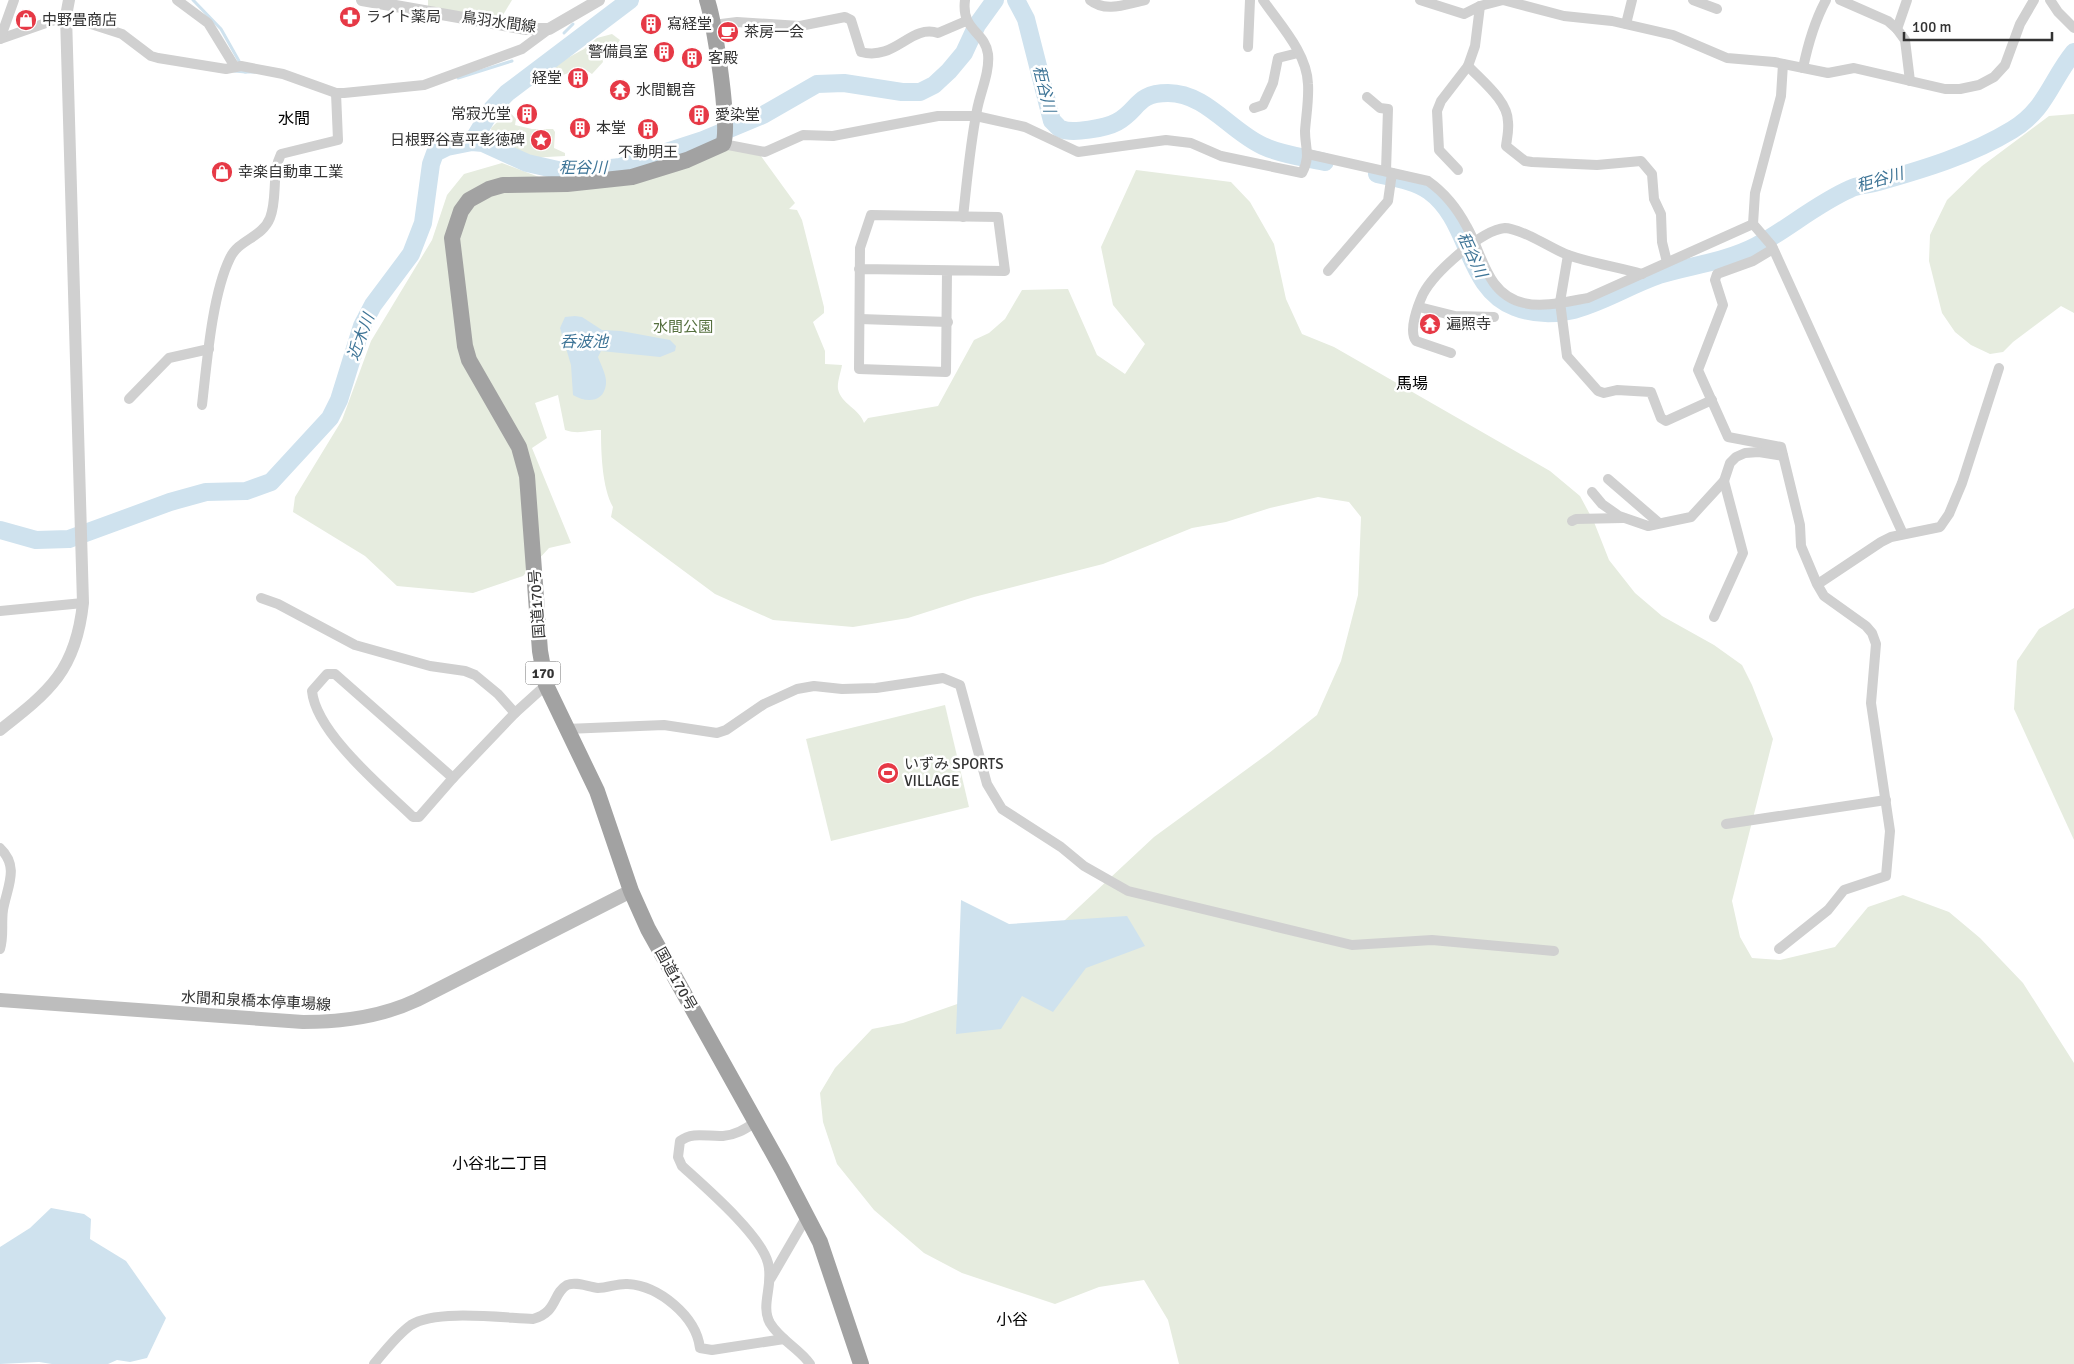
<svg xmlns="http://www.w3.org/2000/svg" width="2074" height="1364" viewBox="0 0 2074 1364" font-family="Signika,'Noto Sans JP',sans-serif">
<style>
.green{fill:#e6ecdf}
.water{fill:#cfe2ee}
.lines{fill:none;stroke-linecap:round;stroke-linejoin:round}
.stream{stroke:#cfe2ee;stroke-width:3}
.river{stroke:#cfe2ee;stroke-width:18}
.minor{stroke:#d0d0d0;stroke-width:10}
.tertiary{stroke:#d0d0d0;stroke-width:12}
.secondary{stroke:#bdbdbd;stroke-width:14}
.trunk{stroke:#a2a2a2;stroke-width:16}
.labels{text-anchor:middle;dominant-baseline:central;stroke-width:5;stroke-linejoin:round;paint-order:stroke}
.shield{fill:#fff;stroke:#707070;stroke-width:1}
.shield-label{font-size:14px;font-weight:bold;fill:#333}
.poi-label{font-size:15px;fill:#333;stroke:#fff;text-anchor:start}
.street-label{font-size:15px;fill:#333;stroke:#fff}
.park-label{font-size:15px;fill:#56703f;stroke:#fff}
.water-label{font-size:16px;font-style:italic;fill:#3f7597;stroke:#fff}
.neighbourhood-label{font-size:16px;fill:#000;stroke:#fff}
</style>
<rect width="100%" height="100%" fill="#fff"/>
<!-- green -->
<g class="green">
<polygon points="428,0 512,0 500,20 428,6"/>
<path d="M612,34l8,6 -4,6 -7,-4c-7,7 -8,12 -6,20l-11,12 -9,-6 -26,9 -5,-1 -4,-4 5,-6 31,-17 13,-11z"/>
<polygon points="509,111 516,119 515,125 532,129 553,129 555,132 554,148 565,153 565,156 529,158 493,139 491,128"/>
<polygon points="2074,114 2074,313 2061,306 2013,342 2003,352 1990,354 1971,345 1955,332 1942,313 1929,261 1930,235 1947,200 1982,166 2049,116"/>
<path d="M729,148l32,8 34,47 -6,6 8,1 5,10 22,87v6l-11,9 12,29v13l17,1c-1,7 -5,17 -4,24 3,15 22,20 26,34l4,-5 70,-12 36,-66 15,-7 16,-14 17,-29 46,-1 29,66 28,19 20,-30 -32,-39 -12,-58 35,-77 95,12 19,20 24,42 12,55 16,35 32,13 216,124 30,25 14,26 15,38 26,33 27,23 52,29 28,20 10,20 21,54 -41,162 8,36 12,21 28,2 55,-13 33,-40 35,-12 46,17 31,26 43,45 51,80v301h-895l-11,-44 -24,-40 -45,7 -44,17 -93,-31 -38,-20 -50,-43 -37,-46 -14,-42 -3,-29 15,-25 37,-39 31,-6 60,-21 72,-54 119,-111 115,-84 48,-38 24,-54 17,-66 3,-78 -12,-15 -31,-5 -48,11 -44,14 -34,6 -89,36 -129,33 -66,21 -55,9 -80,-7 -58,-26 -104,-77 2,-10c-11,-19 -12,-55 -12,-77 -14,0 -22,5 -36,0l-7,-35 -23,8 12,35 -15,10 39,95 -22,5 -26,28 -50,17 -76,-7 -32,-30 -72,-44 2,-15 47,-77 29,-79 61,-101 15,-45 17,-21 38,-11 37,14 75,-5 20,11z"/>
<polygon points="2074,608 2074,840 2014,709 2017,661 2039,629"/>
<polygon points="945,705 969,807 831,841 806,739"/>
</g>
<!-- water -->
<g class="water">
<path d="M575,316l7,1 20,13 19,1 49,9 6,6 -1,5 -15,6 -59,-6 -3,6c3,8 9,19 8,27 -2,19 -20,19 -33,11l-2,-30 -11,-37 5,-11z"/>
<polygon points="961,900 1009,924 1127,916 1145,946 1086,968 1053,1012 1022,996 1001,1029 956,1034"/>
<polygon points="51,1208 84,1214 91,1219 90,1239 126,1261 166,1318 147,1358 130,1362 117,1360 108,1364 52,1364 39,1362 0,1364 0,1247 30,1228"/>
</g>
<g class="lines">
<!-- stream -->
<g class="stream">
<polyline points="193,0 221,29 239,61"/>
<polyline points="564,33 573,24"/>
<polyline points="234,71 246,72"/>
<polyline points="245,72 256,72"/>
<polyline points="458,78 512,61"/>
</g>
<!-- river -->
<g class="river">
<path d="M1016,0l10,19 26,102c3,2 6,7 9,8 11,5 45,-1 56,-7 22,-12 19,-29 51,-29 38,0 62,38 95,53 19,9 41,11 62,16"/>
<polyline points="472,142 492,109 507,93 630,0"/>
<path d="M1377,174c18,4 38,7 52,17 42,30 36,97 86,116 53,21 95,-15 144,-32 32,-10 66,-13 97,-29 32,-17 60,-42 94,-57 8,-4 19,-4 28,-7 46,-13 93,-27 134,-52 34,-20 39,-50 62,-78"/>
<polyline points="0,530 36,540 69,539 170,502 206,492 246,491 271,482 330,418 339,400 362,326 373,305 411,254 423,223 431,164 435,153 447,147 472,142 483,143 527,163 558,170 584,171 620,167 703,140 763,115 817,84 844,83 902,92 920,92 934,85 949,71 964,53 977,25 995,0"/>
</g>
<!-- minor -->
<g class="minor">
<polyline points="177,0 208,23 235,67"/>
<path d="M1090,0c16,13 36,4 55,0"/>
<polyline points="1420,0 1464,14 1480,6 1503,0 1564,16 1612,21 1673,35 1727,58 1774,62 1828,73 1854,68 1945,89 1960,89 1979,85 1994,77 2005,65 2020,24 2034,0"/>
<polyline points="1693,0 1717,9"/>
<polyline points="1840,0 1888,21 1897,29"/>
<polyline points="1907,0 1897,29 1905,40 1910,81"/>
<polyline points="2050,0 2058,12 2074,28"/>
<polyline points="1626,24 1632,0"/>
<path d="M713,25l24,-3 63,4 45,-9 6,3 10,32c35,9 49,-28 77,-19l28,-12"/>
<polyline points="0,39 66,16 122,34 151,56 158,58 226,69 241,66 283,74 336,93 344,93 424,85 522,49 549,29"/>
<polyline points="0,39 14,0"/>
<polyline points="1248,47 1250,0"/>
<polyline points="1783,64 1781,96 1755,193 1753,224 1772,246 1903,534"/>
<path d="M1468,66c14,15 40,35 40,56 1,8 -1,16 -2,24l19,15 7,1 65,3 44,-4 11,13 2,25 7,15 1,28 5,20"/>
<path d="M1803,68c5,-24 11,-46 23,-68"/>
<polyline points="1367,97 1380,108 1388,109 1386,171"/>
<polyline points="1254,108 1263,105 1273,83 1278,58 1298,53"/>
<path d="M723,144l42,8 38,-17 30,1 105,-20h38l49,11 53,25 88,-12 25,3 30,13 81,17c9,-17 3,-25 3,-42 1,-15 4,-31 3,-47 -1,-31 -28,-59 -45,-84"/>
<path d="M1308,154l120,27c17,12 29,27 39,46 16,28 19,67 57,76 20,5 45,-2 64,-5l165,-74"/>
<polyline points="1458,170 1439,150 1437,111 1441,101 1468,66 1475,46 1480,6"/>
<path d="M963,217c4,-36 7,-72 14,-107 3,-17 13,-38 11,-56 -3,-23 -27,-23 -23,-54"/>
<polyline points="1773,249 1753,261 1717,274 1715,280 1723,305 1698,370 1728,437 1781,447 1800,525 1801,546 1817,584 1824,596 1866,626 1872,633 1876,644 1871,703 1890,831 1886,876 1844,890 1828,910 1779,949"/>
<polyline points="1568,255 1560,302 1567,356 1598,391 1604,393 1617,390 1651,392 1661,418 1666,421 1712,400"/>
<polyline points="859,269 1005,271 998,217 871,215 860,248 859,369 946,372 947,271"/>
<polyline points="1328,271 1388,201 1392,173"/>
<polyline points="1419,307 1455,316 1494,317"/>
<polyline points="860,319 948,322"/>
<path d="M1451,353l-35,-12c-8,-10 2,-36 7,-47 11,-21 58,-64 82,-66 7,0 18,5 25,8 13,6 25,14 38,19 23,8 50,12 74,19"/>
<polyline points="129,399 169,358 209,349"/>
<path d="M202,405c5,-43 10,-110 28,-147 9,-19 32,-20 40,-40 8,-20 1,-44 11,-64l57,-14 -2,-47"/>
<polyline points="1608,479 1659,523"/>
<polyline points="1592,492 1602,504 1619,516 1648,526 1691,517 1724,481 1730,463 1736,457 1745,453 1759,452 1783,456"/>
<polyline points="1572,521 1576,519 1623,518"/>
<polyline points="1818,584 1881,542 1891,537 1940,527 1949,514 1962,483 1999,368"/>
<polyline points="261,598 278,604 355,645 430,666 465,671 475,675 498,694 515,713"/>
<polyline points="0,611 83,603"/>
<polyline points="1714,617 1743,553 1724,481"/>
<path d="M327,674h8l118,104 -34,39h-6c-30,-29 -97,-84 -101,-126z"/>
<polyline points="566,729 664,725 717,733 726,730 764,704 797,689 814,686 842,689 876,688 943,678 960,685 987,784 1002,809 1061,847 1084,866 1128,891 1352,945 1432,940 1554,951"/>
<polyline points="453,778 515,713 546,685"/>
<polyline points="1726,824 1886,800"/>
<path d="M0,848c20,19 7,39 3,62 -2,14 1,26 -3,39"/>
<path d="M756,1122c-11,7 -20,13 -33,14 -15,1 -30,-5 -43,5l-2,16 4,9c22,20 79,69 86,97 6,22 -8,42 2,60 10,17 30,26 40,41"/>
<polyline points="771,1278 807,1216"/>
<path d="M374,1364c11,-13 23,-29 37,-39 24,-16 93,-7 122,-6 25,-7 19,-25 34,-34 9,-4 21,2 31,3 10,0 20,-5 30,-4 31,2 68,32 72,64l12,2 72,-11"/>
</g>
<!-- tertiary -->
<g class="tertiary">
<polyline points="362,0 526,29 549,29 599,0"/>
<path d="M0,730c50,-39 76,-60 83,-127l-17,-587 3,-16"/>
</g>
<!-- secondary -->
<path class="secondary" d="M0,1000l303,22c39,0 78,-5 114,-22l214,-109"/>
<!-- trunk -->
<path class="trunk" d="M707,0c7,20 24,128 16,144l-36,16 -55,17 -65,7 -64,1 -14,4 -20,11 -8,11 -9,27 13,108 4,14 50,87 8,29 13,175 6,34 51,106 34,100 17,38 134,240 38,73 41,122"/>
</g>
<!-- icons -->
<defs>
<g id="pharmacy-disc" transform="scale(1.125)"><circle r="9.5" fill="#e63946" stroke="#fff"/><path d="M-2-6h4v4h4v4h-4v4h-4v-4h-4v-4h4Z" fill="#fff"/></g>
<g id="shop-disc" transform="scale(1.125)"><circle r="9.5" fill="#e63946" stroke="#fff"/><path d="M-5-2.5h2.3a2.7 3.5 0 0 1 5.4 0H5L5.5 6h-11ZM-1.5-2.5h3a1.5 2.3 0 0 0-3 0Z" fill="#fff"/></g>
<g id="building-disc" transform="scale(1.125)"><circle r="9.5" fill="#e63946" stroke="#fff"/><path d="M-4-6H4V6H1V3H-1V6H-4ZM-2.5-4.3h1.7v1.8h-1.7ZM.8-4.3h1.7v1.8H.8ZM-2.5-1h1.7V.8h-1.7ZM.8-1h1.7V.8H.8Z" fill="#fff"/></g>
<g id="cafe-disc" transform="scale(1.125)"><circle r="9.5" fill="#e63946" stroke="#fff"/><path d="M-5.5-4.5H6V0H3Q3 3.5 0 3.5H-2.5Q-5.5 3.5-5.5 0ZM3-3.2v2h1.7v-2ZM-6 4.5H4V6H-6Z" fill="#fff"/></g>
<g id="temple-disc" transform="scale(1.125)"><circle r="9.5" fill="#e63946" stroke="#fff"/><path d="M0-6L5-2H3V0L6.5 2.5H4V6H1.5V3h-3V6H-4V2.5H-6.5L-3 0V-2H-5Z" fill="#fff"/></g>
<g id="sight-disc" transform="scale(1.125)"><circle r="9.5" fill="#e63946" stroke="#fff"/><path d="M0-6L1.8-2.2L6-1.7L2.9 1.2L3.7 5.4L0 3.3L-3.7 5.4L-2.9 1.2L-6-1.7L-1.8-2.2Z" fill="#fff"/></g>
<g id="stadium-disc" transform="scale(1.125)"><circle r="9.5" fill="#e63946" stroke="#fff"/><path d="M0-5a6.5 5 0 1 0 0 10a6.5 5 0 1 0 0-10ZM-3.5-1.8h7v3.6h-7Z" fill="#fff"/></g>
</defs>
<g fill-rule="evenodd">
<use href="#pharmacy-disc" x="350" y="17"/>
<use href="#shop-disc" x="26" y="20"/>
<use href="#building-disc" x="651" y="24"/>
<use href="#cafe-disc" x="728" y="32"/>
<use href="#building-disc" x="664" y="52"/>
<use href="#building-disc" x="692" y="58"/>
<use href="#building-disc" x="578" y="78"/>
<use href="#temple-disc" x="620" y="90"/>
<use href="#building-disc" x="527" y="114"/>
<use href="#building-disc" x="699" y="115"/>
<use href="#building-disc" x="580" y="128"/>
<use href="#building-disc" x="648" y="129"/>
<use href="#sight-disc" x="541" y="140"/>
<use href="#shop-disc" x="222" y="172"/>
<use href="#temple-disc" x="1430" y="324"/>
<use href="#stadium-disc" x="888" y="773"/>
</g>
<g class="labels">
<!-- shield labels -->
<rect class="shield" x="525.5" y="661.5" width="35" height="23" rx="4"/>
<g class="shield-label">
<text x="543" y="673">170</text>
</g>
<!-- poi labels -->
<g class="poi-label">
<text x="366" y="17">ライト薬局</text>
<text x="42" y="20">中野畳商店</text>
<text x="667" y="24">寫経堂</text>
<text x="744" y="32">茶房一会</text>
<text x="648" y="52" text-anchor="end">警備員室</text>
<text x="708" y="58">客殿</text>
<text x="562" y="78" text-anchor="end">経堂</text>
<text x="636" y="90">水間観音</text>
<text x="511" y="114" text-anchor="end">常寂光堂</text>
<text x="715" y="115">愛染堂</text>
<text x="596" y="128">本堂</text>
<text x="525" y="140" text-anchor="end">日根野谷喜平彰徳碑</text>
<text x="648" y="152" text-anchor="middle">不動明王</text>
<text x="238" y="172">幸楽自動車工業</text>
<text x="1446" y="324">遍照寺</text>
<text x="904" y="764">いずみ SPORTS<tspan x="904" dy="17">VILLAGE</tspan></text>
</g>
<!-- street labels -->
<g class="street-label">
<text transform="translate(499 22) rotate(8)">鳥羽水間線</text>
<text transform="translate(537 604) rotate(-94)">国道170号</text>
<text transform="translate(676 979) rotate(61)">国道170号</text>
<text transform="translate(256 1001) rotate(3)">水間和泉橋本停車場線</text>
</g>
<!-- park labels -->
<g class="park-label">
<text x="683" y="327">水間公園</text>
</g>
<!-- water labels -->
<g class="water-label">
<text transform="translate(1044 89) rotate(76)">秬谷川</text>
<text x="583" y="168">秬谷川</text>
<text transform="translate(1880 180) rotate(-16)">秬谷川</text>
<text transform="translate(1472 255) rotate(65)">秬谷川</text>
<text transform="translate(361 337) rotate(-69)">近木川</text>
<text x="584" y="342">呑波池</text>
</g>
<!-- neighbourhood labels -->
<g class="neighbourhood-label">
<text x="294" y="119">水間</text>
<text x="1412" y="384">馬場</text>
<text x="500" y="1164">小谷北二丁目</text>
<text x="1012" y="1320">小谷</text>
</g>
</g>
<!-- scale -->
<path d="M1904 32v8h148v-8" fill="none" stroke="#333333" stroke-width="2.5"/>
<text x="1912" y="32" font-size="15" fill="#333333" stroke="#ffffff" stroke-width="4" paint-order="stroke">100 m</text>
</svg>
